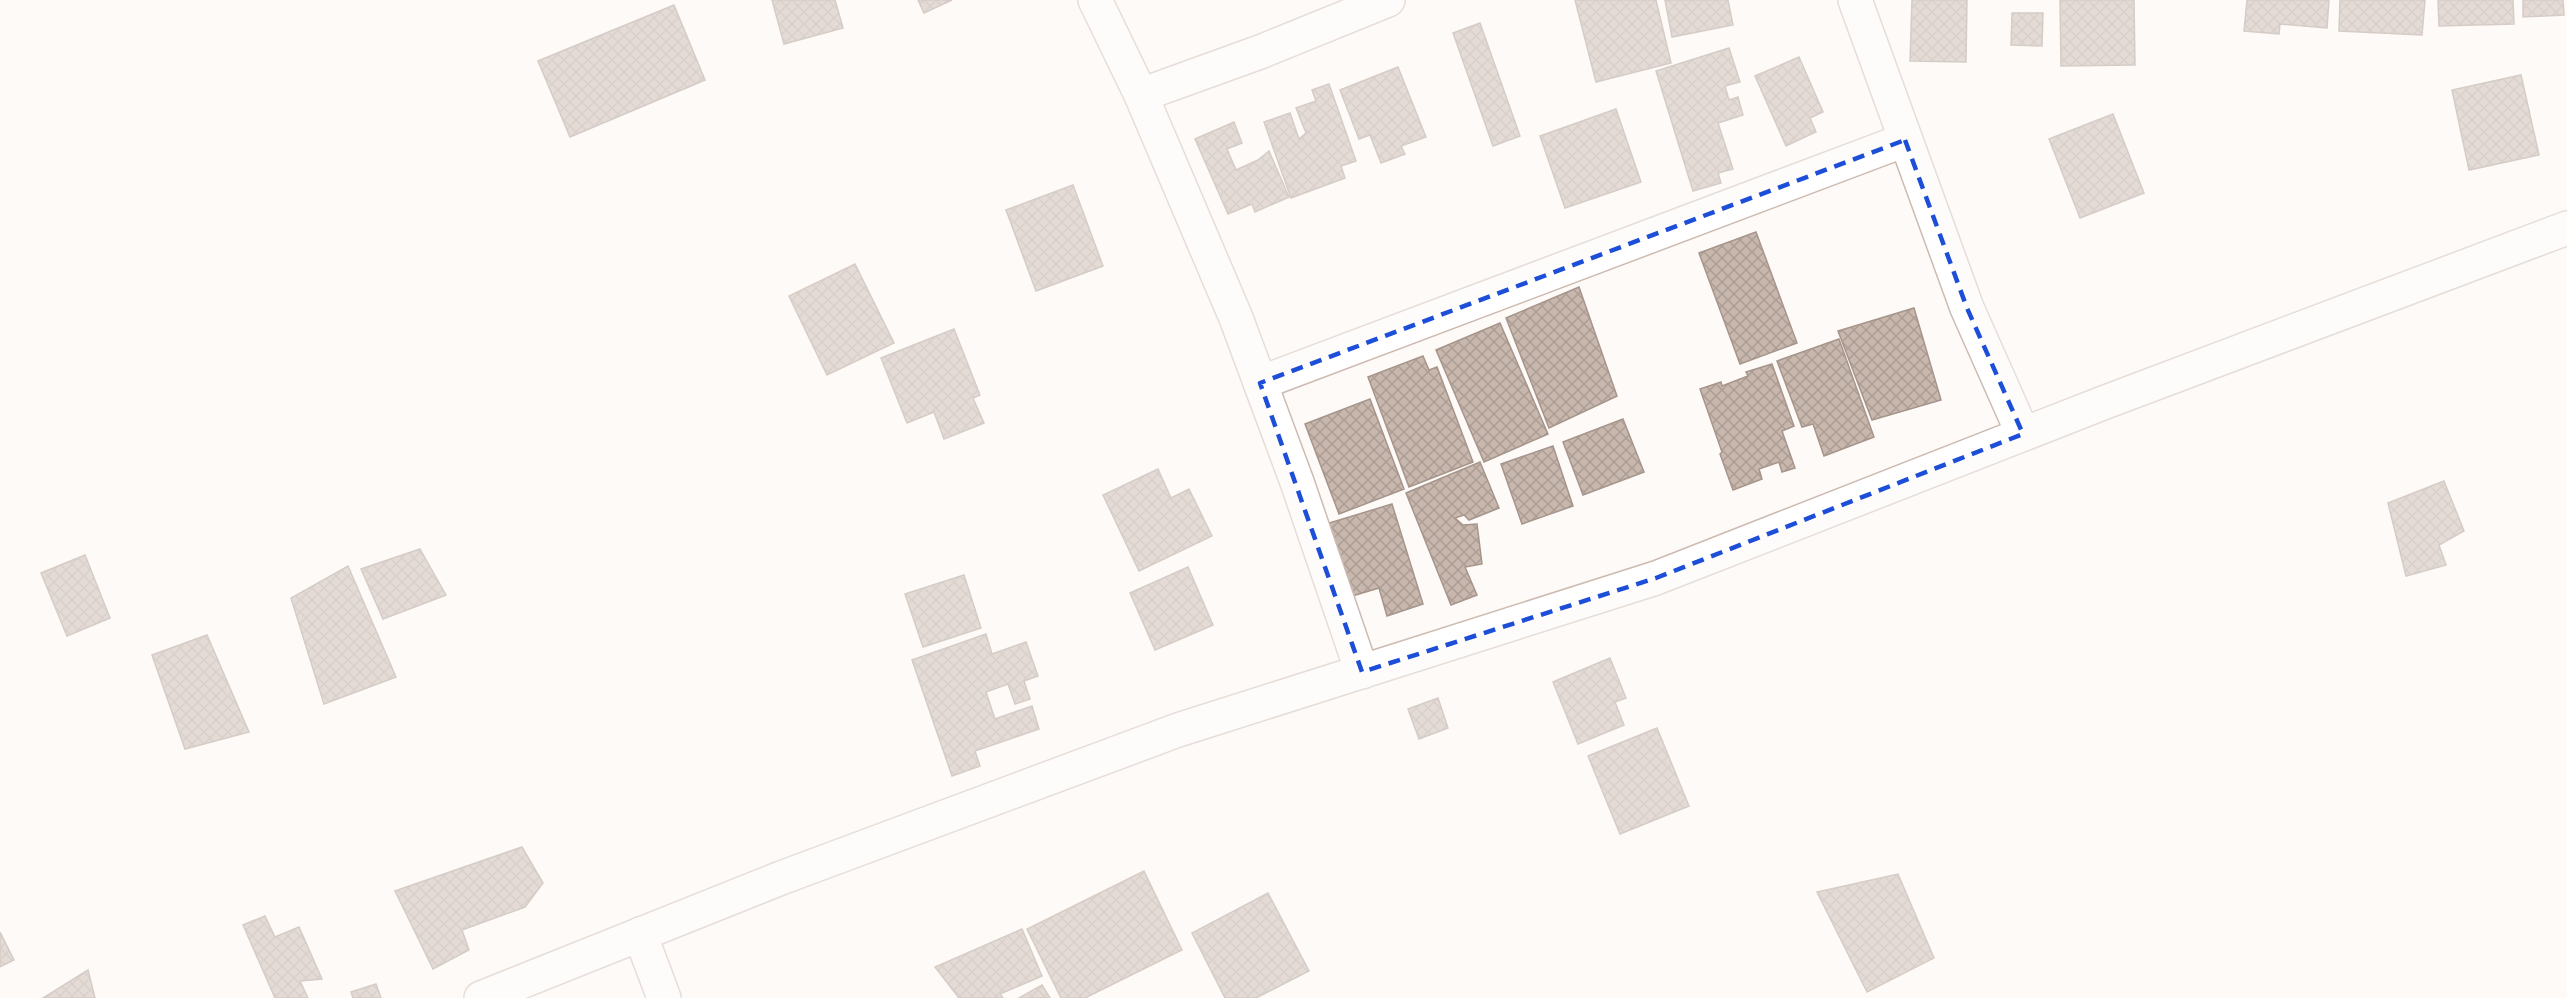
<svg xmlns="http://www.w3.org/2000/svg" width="2567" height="998" viewBox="0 0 2567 998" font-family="Lato,sans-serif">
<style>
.building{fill:url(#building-cross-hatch);stroke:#a6958b;stroke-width:1.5}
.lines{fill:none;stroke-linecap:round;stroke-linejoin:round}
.minor-casing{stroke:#cdbbb1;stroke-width:36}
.minor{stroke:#fff;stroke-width:33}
.marked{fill:none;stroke:#1d4ed8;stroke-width:4.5;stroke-dasharray:12 8;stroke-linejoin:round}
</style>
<defs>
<pattern id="building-cross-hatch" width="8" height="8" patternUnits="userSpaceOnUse" patternTransform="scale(1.5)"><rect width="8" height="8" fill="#c8b7ad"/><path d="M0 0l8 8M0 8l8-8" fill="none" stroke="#ac9d94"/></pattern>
</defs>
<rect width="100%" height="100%" fill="#fefaf8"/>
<!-- building -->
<g class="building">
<polygon points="772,0 835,0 843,28 784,44"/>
<polygon points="918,0 952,0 924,13"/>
<polygon points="1575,0 1656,0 1671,63 1596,82"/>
<polygon points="1665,0 1728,0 1733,25 1672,37"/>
<polygon points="1912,0 1967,0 1966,62 1910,61"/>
<polygon points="2060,0 2134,0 2135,65 2061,66"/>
<polygon points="2247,0 2329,0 2327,28 2280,24 2279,34 2244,31"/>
<polygon points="2340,0 2425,0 2422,35 2339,31"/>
<polygon points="2438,0 2513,0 2514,24 2439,26"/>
<polygon points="2523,0 2563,0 2564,15 2523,17"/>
<polygon points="674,5 705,80 570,137 538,61"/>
<polygon points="2012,13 2043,13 2042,46 2011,45"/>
<polygon points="1480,23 1520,136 1493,146 1453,33"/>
<polygon points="1729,48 1740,82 1725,86 1729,100 1738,97 1743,115 1718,123 1733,169 1718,173 1721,183 1693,191 1656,71"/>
<polygon points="1799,57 1823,112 1810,118 1816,132 1786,146 1755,76"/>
<polygon points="1398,67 1426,137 1401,146 1405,154 1381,163 1370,135 1359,139 1340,90"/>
<polygon points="2521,75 2539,155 2469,170 2452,90"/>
<polygon points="1329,84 1356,161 1341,166 1345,178 1291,198 1264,122 1290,113 1299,139 1306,133 1296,108 1316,101 1312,90"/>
<polygon points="1616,109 1641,182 1565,208 1540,136"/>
<polygon points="2113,114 2144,193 2080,218 2049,139"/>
<polygon points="1234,122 1242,143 1227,149 1236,170 1258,160 1269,151 1289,197 1255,212 1252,204 1228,214 1195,139"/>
<polygon points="1073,185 1103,266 1036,291 1006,210"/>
<polygon points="1756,232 1797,343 1740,364 1699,253"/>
<polygon points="855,264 894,343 827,375 789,296"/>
<polygon points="1579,287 1617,396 1549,428 1506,318"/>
<polygon points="1914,308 1941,400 1872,420 1838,331"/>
<polygon points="1500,323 1548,434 1484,462 1436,350"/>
<polygon points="954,329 980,395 973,398 984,423 944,439 934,412 907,423 881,358"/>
<polygon points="1839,339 1874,437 1824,456 1813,424 1802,427 1777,361"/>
<polygon points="1423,356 1429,370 1437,367 1473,462 1409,487 1368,377"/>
<polygon points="1772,364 1794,426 1782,431 1795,468 1782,472 1779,462 1759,469 1762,479 1733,490 1720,454 1722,452 1700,389 1721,382 1722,386 1748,376 1746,372"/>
<polygon points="1370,399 1404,489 1339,514 1305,424"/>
<polygon points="1623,419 1644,472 1583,495 1563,442"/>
<polygon points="1553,446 1573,506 1522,524 1501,464"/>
<polygon points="1480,462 1499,508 1469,520 1464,515 1455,518 1463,525 1477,524 1482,564 1465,567 1477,595 1451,605 1406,493"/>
<polygon points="1158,469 1171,498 1189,489 1212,536 1139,571 1103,495"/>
<polygon points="2444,481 2464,531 2439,545 2446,565 2406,576 2388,503"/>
<polygon points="1392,504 1423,604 1387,616 1379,588 1349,597 1326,524"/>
<polygon points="420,549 446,595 383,619 361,569"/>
<polygon points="85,555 110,618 67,636 41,573"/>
<polygon points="348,566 396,677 324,704 291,598"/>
<polygon points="1188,567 1213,625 1155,650 1130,593"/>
<polygon points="964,575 981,628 923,647 905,594"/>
<polygon points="986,634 992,654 1026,642 1038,676 1024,681 1030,699 1015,704 1008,684 986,692 995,719 1032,706 1039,729 975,751 980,766 952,776 912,660"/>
<polygon points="207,635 249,732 185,749 152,655"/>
<polygon points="1610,658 1626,698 1615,702 1624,725 1578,744 1553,682"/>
<polygon points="1438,698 1448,728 1419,739 1408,709"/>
<polygon points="1657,728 1689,806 1620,834 1588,756"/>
<polygon points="522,847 543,883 525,907 462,930 469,950 433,969 395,891"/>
<polygon points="1144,871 1182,950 1085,998 1061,998 1027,929"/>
<polygon points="1898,874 1934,958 1867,992 1817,892"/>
<polygon points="1268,893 1309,971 1256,998 1225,998 1192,933"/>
<polygon points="265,916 275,937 299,927 322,979 300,981 308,998 275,998 243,925"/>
<polygon points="1022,929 1042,976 1000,994 1003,998 959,998 935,967"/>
<polygon points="0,932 14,960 0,967"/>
<polygon points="88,970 95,998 43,998"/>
<polygon points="376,984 381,998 353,998 351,992"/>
<polygon points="1042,985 1050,998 1019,998"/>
</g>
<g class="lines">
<!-- minor casing -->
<g class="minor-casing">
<g id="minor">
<polyline points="1095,0 1141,95 1236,318 1297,482 1362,672"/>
<polyline points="1855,0 1967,308 2023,434"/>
<polyline points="1141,95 1260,52 1388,0"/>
<polyline points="1260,383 1905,140"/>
<polyline points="640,934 664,998"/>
<polyline points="481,998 781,878 1178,730 1656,578 2103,403 2567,228"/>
</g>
</g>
<!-- minor -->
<use href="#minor" class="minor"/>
</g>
<!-- marked area -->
<path d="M0 0H2567V998H0ZM1905,140l62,168 56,126 -367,144 -294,94 -102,-289z" fill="#fefaf8" fill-opacity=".55" fill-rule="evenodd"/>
<path class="marked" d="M1905,140l62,168 56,126 -367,144 -294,94 -102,-289z"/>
</svg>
